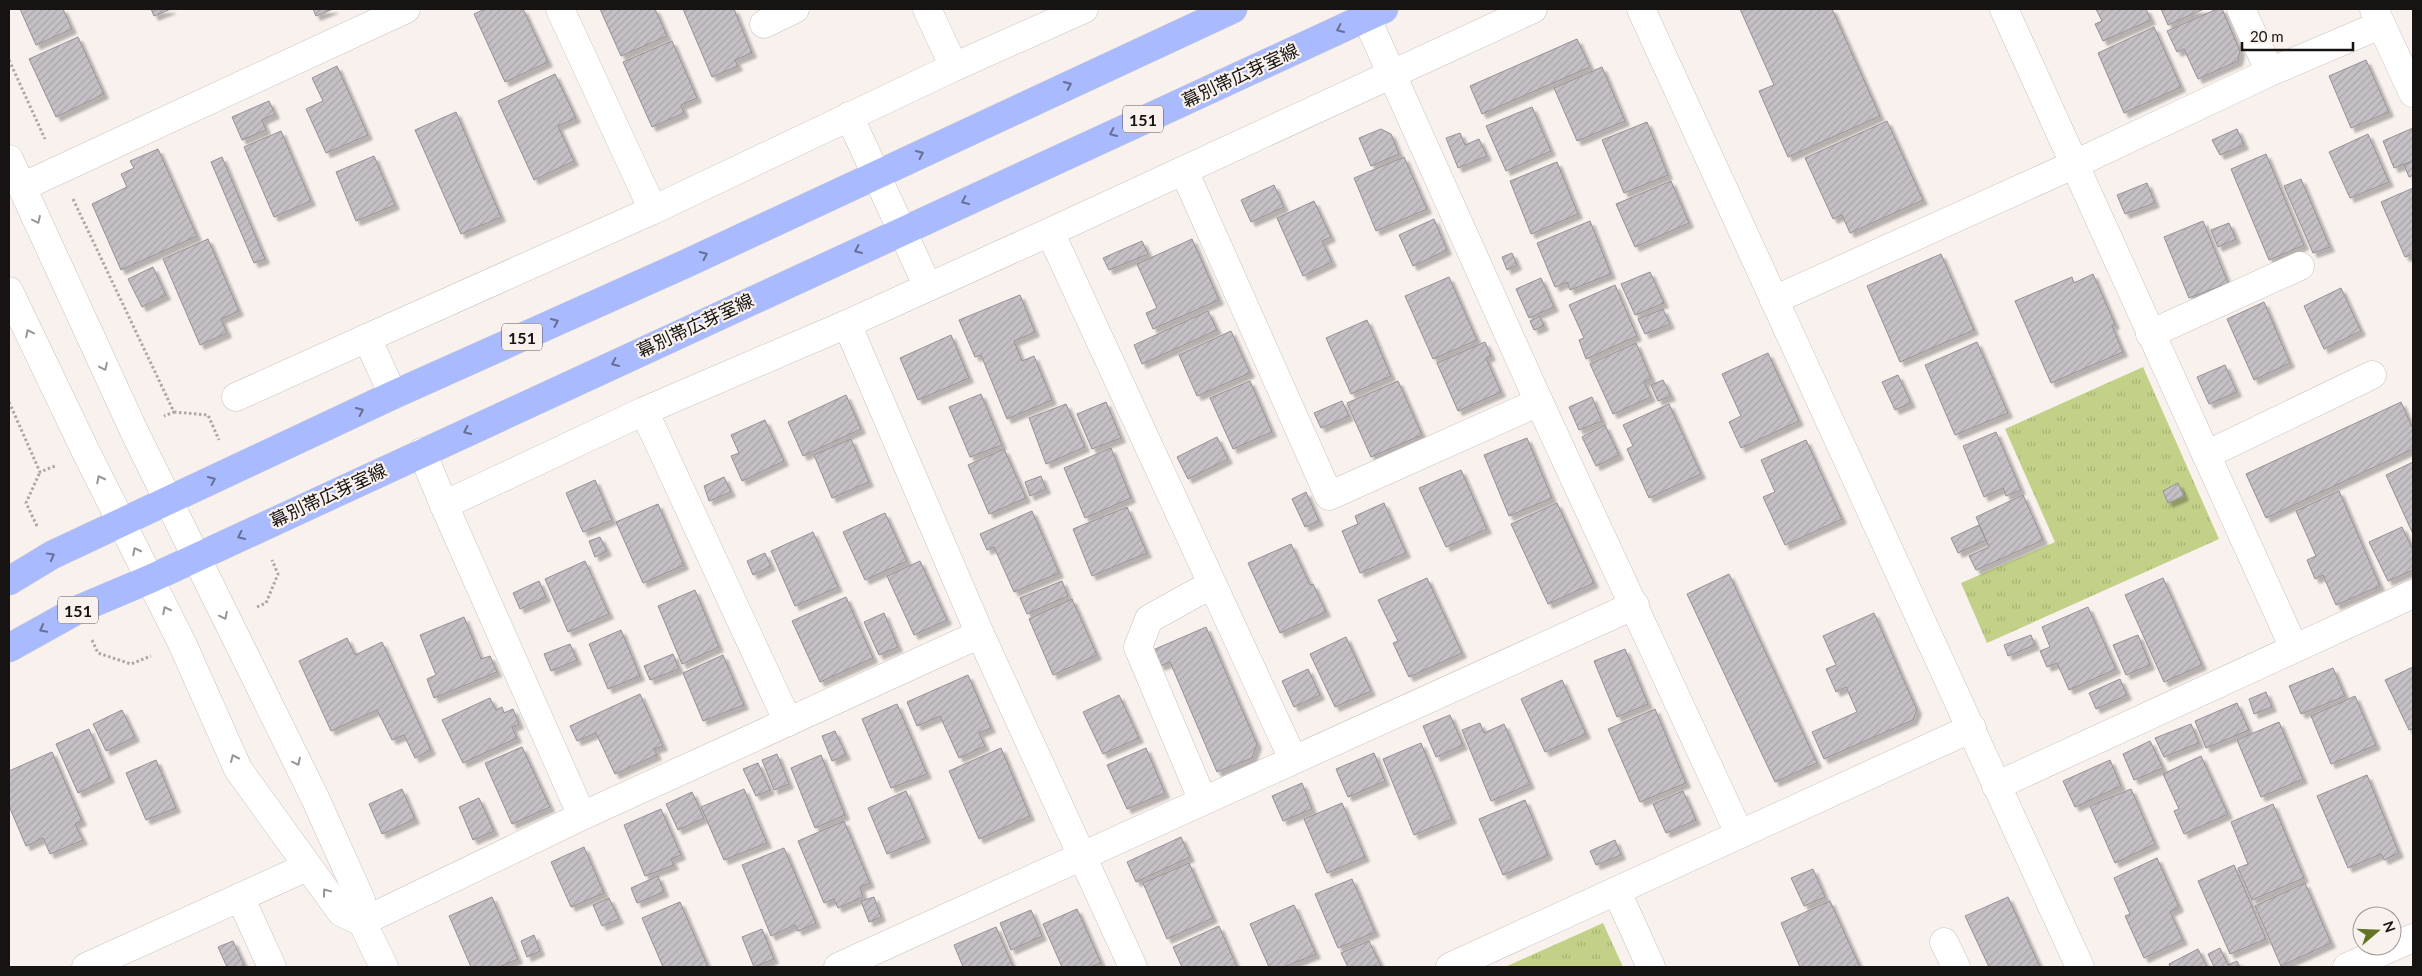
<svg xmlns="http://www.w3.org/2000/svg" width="2422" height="976" viewBox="0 0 2422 976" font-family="Lato,'Noto Sans JP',sans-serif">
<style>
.park{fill:url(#park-tufts)}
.building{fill:url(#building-hatch);stroke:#959196;filter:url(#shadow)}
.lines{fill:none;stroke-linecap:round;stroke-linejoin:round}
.minor-casing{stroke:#c9c2be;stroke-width:29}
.major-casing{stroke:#d0d0d0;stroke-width:29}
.path{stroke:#aea8a5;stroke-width:3;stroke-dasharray:2.5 2.5;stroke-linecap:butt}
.minor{stroke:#fff;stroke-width:28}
.major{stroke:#a9baff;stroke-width:28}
.oneway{stroke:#676f94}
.oneway2{stroke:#969594}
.labels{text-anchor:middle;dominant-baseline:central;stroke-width:4.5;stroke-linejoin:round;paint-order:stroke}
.shield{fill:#f8f1ed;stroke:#5a5654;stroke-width:1}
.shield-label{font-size:16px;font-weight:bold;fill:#161312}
.street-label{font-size:18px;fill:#161312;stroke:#f8f1ed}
</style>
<defs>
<pattern id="park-tufts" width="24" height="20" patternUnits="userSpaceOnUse" patternTransform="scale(1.25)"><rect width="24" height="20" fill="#c2d187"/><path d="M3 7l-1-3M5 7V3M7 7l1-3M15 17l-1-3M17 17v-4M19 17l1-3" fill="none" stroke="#a6b374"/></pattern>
<pattern id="building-hatch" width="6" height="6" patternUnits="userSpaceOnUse" patternTransform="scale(1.25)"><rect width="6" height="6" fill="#c4c0c5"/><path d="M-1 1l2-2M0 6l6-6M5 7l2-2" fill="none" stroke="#a8a4a8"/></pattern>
<filter id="shadow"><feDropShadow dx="4.5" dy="4.5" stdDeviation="1" flood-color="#0004"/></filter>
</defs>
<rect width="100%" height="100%" fill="#f8f1ed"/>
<!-- park -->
<g class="park">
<polygon points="2143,367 2219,539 1987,643 1961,583 2055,542 2005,429"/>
<polygon points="1603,923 1623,967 1505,967"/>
</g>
<!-- building -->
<g class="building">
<polygon points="20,9 63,9 72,29 36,45"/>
<polygon points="151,9 171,9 154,16"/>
<polygon points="313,9 333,9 316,16"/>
<polygon points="485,9 523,9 548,62 505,82 474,14"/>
<polygon points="600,9 655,9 667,36 621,56"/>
<polygon points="683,9 734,9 752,53 735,60 738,66 712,77"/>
<polygon points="1740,9 1832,9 1880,116 1788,157 1759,91 1774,85"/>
<polygon points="2096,9 2146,9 2151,20 2103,41 2095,24 2102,21"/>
<polygon points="2161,9 2204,9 2168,25"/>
<polygon points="2217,9 2222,9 2240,51 2238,61 2198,79 2184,49 2177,52 2167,31"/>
<polygon points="2154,27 2181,87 2124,113 2098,53"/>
<polygon points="78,37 104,94 56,117 29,59"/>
<polygon points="1577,39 1590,67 1482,114 1470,86"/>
<polygon points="672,41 697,98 681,105 684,113 652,127 623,62"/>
<polygon points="2366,60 2389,112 2351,128 2329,76"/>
<polygon points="337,66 368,135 326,153 306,109 323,101 312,78"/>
<polygon points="1602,67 1625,121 1577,141 1554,88"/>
<polygon points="555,74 576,118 558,126 574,161 534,180 498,101"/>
<polygon points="269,101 275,114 262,120 266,130 242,140 232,117"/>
<polygon points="1532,107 1551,151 1506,171 1486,126"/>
<polygon points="456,112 501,217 461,234 415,130"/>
<polygon points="1887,121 1923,200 1850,233 1842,215 1833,219 1805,158"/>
<polygon points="1647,122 1668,175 1624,193 1602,140"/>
<polygon points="2413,128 2413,161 2394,168 2383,141"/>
<polygon points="1381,129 1391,134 1399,154 1371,166 1359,138"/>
<polygon points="2237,129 2244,145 2220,155 2212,140"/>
<polygon points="281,131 311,201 274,217 244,147"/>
<polygon points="1460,133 1465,145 1479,139 1487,156 1458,168 1446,138"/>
<polygon points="2368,134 2389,182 2350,198 2329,152"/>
<polygon points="158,149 197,236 121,270 92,204 127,187 121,174 134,168 130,161"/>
<polygon points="2266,154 2304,245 2269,260 2231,169"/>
<polygon points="374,156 395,205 356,221 336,172"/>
<polygon points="222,157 265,259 254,263 211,162"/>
<polygon points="1404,157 1427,209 1376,231 1354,178"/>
<polygon points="2413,161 2413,175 2409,177 2404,165"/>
<polygon points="1557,162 1578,214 1531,234 1510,181"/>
<polygon points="2301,179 2330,247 2313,253 2284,186"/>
<polygon points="1671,181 1689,223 1635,247 1616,204"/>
<polygon points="2147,183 2155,203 2125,214 2117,195"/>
<polygon points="1274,185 1284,207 1251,222 1241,200"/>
<polygon points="2413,188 2413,254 2405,257 2381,202"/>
<polygon points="1314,201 1331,237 1322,241 1332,262 1303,276 1277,218"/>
<polygon points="1434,219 1447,250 1413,266 1399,235"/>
<polygon points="1590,221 1611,274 1570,290 1567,282 1555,287 1537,243"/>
<polygon points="2203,221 2228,283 2189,298 2164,237"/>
<polygon points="2229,223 2236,239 2218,247 2211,230"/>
<polygon points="208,239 239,311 221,319 227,333 200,345 163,259"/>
<polygon points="1192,239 1219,300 1153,329 1146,313 1157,308 1137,264"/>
<polygon points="1142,241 1148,254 1109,270 1103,258"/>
<polygon points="1512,253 1517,265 1507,270 1502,257"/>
<polygon points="1941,254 1974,330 1900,362 1867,286"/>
<polygon points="153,267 166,295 142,307 128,279"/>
<polygon points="1650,272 1664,303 1635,315 1621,284"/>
<polygon points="2093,274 2115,324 2112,326 2123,352 2051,383 2015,301 2072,277 2074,283"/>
<polygon points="1449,277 1477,340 1433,359 1405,296"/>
<polygon points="1541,278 1554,307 1529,318 1516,289"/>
<polygon points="1615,285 1637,336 1586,359 1579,340 1584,338 1569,305"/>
<polygon points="2341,288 2361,331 2324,349 2304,306"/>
<polygon points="1020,295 1035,332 1014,341 1022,361 1034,356 1052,400 1007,419 981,355 975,357 959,320"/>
<polygon points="2264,302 2290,363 2254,380 2227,319"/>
<polygon points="1663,309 1670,324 1645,334 1638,319"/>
<polygon points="1208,311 1217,330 1142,364 1134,345"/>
<polygon points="1540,316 1544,326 1534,330 1530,321"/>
<polygon points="1367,320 1391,376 1351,394 1326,338"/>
<polygon points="1231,331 1250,373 1197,396 1179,355"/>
<polygon points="951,335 969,378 918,400 900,358"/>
<polygon points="1485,342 1491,356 1486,358 1501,392 1458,411 1437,363"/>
<polygon points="1977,342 2008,413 1955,435 1925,365"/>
<polygon points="1636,343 1651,378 1644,382 1651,397 1613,414 1590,364"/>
<polygon points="1768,353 1799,421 1741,448 1729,422 1741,416 1722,374"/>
<polygon points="2225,365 2237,392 2209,404 2197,377"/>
<polygon points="1898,375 1911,403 1895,410 1882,382"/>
<polygon points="1663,380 1671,396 1658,401 1651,385"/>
<polygon points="1250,381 1272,432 1233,449 1210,398"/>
<polygon points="1398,381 1422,435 1371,457 1347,403"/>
<polygon points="981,394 1002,445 970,457 949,407"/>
<polygon points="846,395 861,429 803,456 788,422"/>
<polygon points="1592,397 1602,421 1579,430 1569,407"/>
<polygon points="1342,401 1349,416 1321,428 1314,413"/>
<polygon points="1106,402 1121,438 1092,449 1077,414"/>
<polygon points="2401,402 2413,429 2413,449 2266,518 2246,474"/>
<polygon points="1066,404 1085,447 1046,464 1029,418"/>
<polygon points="1669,404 1701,474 1649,498 1627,449 1633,446 1623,425"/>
<polygon points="765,420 784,461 742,481 731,456 739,453 731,435"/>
<polygon points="1605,425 1619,455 1596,466 1582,437"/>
<polygon points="1996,432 2021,490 2006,496 2003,488 1984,497 1963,446"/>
<polygon points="1217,437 1228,459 1188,479 1177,457"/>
<polygon points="1527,438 1552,498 1509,516 1484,455"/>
<polygon points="851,439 869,482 832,498 814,455"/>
<polygon points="1806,440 1842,519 1785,545 1763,497 1775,492 1761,460"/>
<polygon points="1111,448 1131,498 1085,518 1064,468"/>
<polygon points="1004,449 1026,498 989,514 968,465"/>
<polygon points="2413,462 2413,534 2386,475"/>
<polygon points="1461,470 1487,529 1446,547 1419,488"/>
<polygon points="1041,476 1046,489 1030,496 1025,482"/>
<polygon points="724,477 731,492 709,501 704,486"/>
<polygon points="595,480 612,520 583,532 566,493"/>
<polygon points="2178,483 2184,496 2168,503 2163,491"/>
<polygon points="2339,491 2380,586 2336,605 2323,575 2315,579 2307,560 2316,556 2296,511"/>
<polygon points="1306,492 1319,521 1305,527 1292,499"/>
<polygon points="2023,495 2043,540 1976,570 1969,556 1989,547 1976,517"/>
<polygon points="1384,503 1406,553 1360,573 1342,531 1358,524 1355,516"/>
<polygon points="1557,503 1594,583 1548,604 1511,524"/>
<polygon points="658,504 684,565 643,583 616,522"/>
<polygon points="1127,507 1147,553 1092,576 1073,529"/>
<polygon points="1032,511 1059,573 1014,592 994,547 987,550 980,534"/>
<polygon points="885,513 907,561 865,580 843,532"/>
<polygon points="1979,525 1986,540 1958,553 1951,538"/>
<polygon points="2402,527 2413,550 2413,570 2388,581 2369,542"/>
<polygon points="813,532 838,587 795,606 771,551"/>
<polygon points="600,537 607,551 595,557 589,541"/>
<polygon points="1291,544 1310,585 1313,584 1326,612 1280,633 1248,563"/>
<polygon points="765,553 771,566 753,575 747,561"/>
<polygon points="585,561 609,614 568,632 545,579"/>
<polygon points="920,561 947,620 914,635 887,576"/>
<polygon points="1729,574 1817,763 1775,782 1687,594"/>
<polygon points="1427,578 1462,653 1409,677 1393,643 1398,641 1378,600"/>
<polygon points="2163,578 2202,665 2164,682 2125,595"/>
<polygon points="539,581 546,597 520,609 513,593"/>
<polygon points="1062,581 1068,596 1027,614 1020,598"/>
<polygon points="695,590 719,647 682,664 658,606"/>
<polygon points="846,597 873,658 820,682 792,621"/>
<polygon points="1072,599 1097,655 1053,675 1029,619"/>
<polygon points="2088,607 2116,669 2069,690 2057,663 2047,667 2040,651 2050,647 2042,627"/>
<polygon points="884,613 898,647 879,655 864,622"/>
<polygon points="1874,613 1917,710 1913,720 1824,759 1812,732 1857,712 1846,687 1836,692 1826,669 1836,665 1823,636"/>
<polygon points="464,617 481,659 490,656 497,672 434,698 427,679 436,675 420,635"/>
<polygon points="1206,627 1257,744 1252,758 1217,772 1170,662 1160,666 1153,650"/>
<polygon points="621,630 640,676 608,689 589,644"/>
<polygon points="2031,635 2035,645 2008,656 2004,645"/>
<polygon points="2138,635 2150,665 2126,675 2113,645"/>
<polygon points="1346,637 1371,691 1335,707 1310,654"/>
<polygon points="347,638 355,655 382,642 431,750 415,758 404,735 392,740 377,710 331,731 299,661"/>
<polygon points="570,644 577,660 551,671 544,654"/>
<polygon points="1625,649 1648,704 1617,717 1594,661"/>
<polygon points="673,654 679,669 650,680 644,666"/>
<polygon points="723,655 744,705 703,721 683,673"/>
<polygon points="2413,667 2413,728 2409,730 2385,680"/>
<polygon points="2333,668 2345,696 2301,714 2289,686"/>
<polygon points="1308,669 1320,695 1294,707 1282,681"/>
<polygon points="968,675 991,728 979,733 985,746 959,758 940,716 917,726 907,702"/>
<polygon points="2120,679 2127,695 2096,709 2089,693"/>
<polygon points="1562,680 1586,734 1545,752 1521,699"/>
<polygon points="2266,692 2272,707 2254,714 2249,699"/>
<polygon points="640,694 663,746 654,749 657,755 615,774 596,733 577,741 570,726"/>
<polygon points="1119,695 1139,738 1103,754 1083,712"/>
<polygon points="2355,696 2376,745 2331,764 2311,716"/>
<polygon points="490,698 496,710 502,707 504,713 513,709 519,724 512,727 517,738 463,763 442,720"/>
<polygon points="2237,703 2249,730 2206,748 2195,721"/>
<polygon points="897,704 927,774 891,788 862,719"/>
<polygon points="1655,709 1686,783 1640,802 1608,729"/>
<polygon points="122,710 135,737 106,751 93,724"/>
<polygon points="1450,715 1463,745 1436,757 1423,726"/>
<polygon points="2279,722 2303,779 2261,797 2237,740"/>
<polygon points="1480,723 1484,733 1504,724 1530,784 1491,801 1462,730"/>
<polygon points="2191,724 2199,743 2164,757 2155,738"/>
<polygon points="89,729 110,778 78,793 56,744"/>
<polygon points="835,731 846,755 832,761 822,736"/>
<polygon points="2150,741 2163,768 2134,780 2123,754"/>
<polygon points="1421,743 1452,819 1414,835 1383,759"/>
<polygon points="522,747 550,807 512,824 485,763"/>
<polygon points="1001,748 1030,816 979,839 949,771"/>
<polygon points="1146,748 1165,793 1127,809 1107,765"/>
<polygon points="52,752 82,821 75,824 83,840 50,854 43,838 26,846 9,806 9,771"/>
<polygon points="1374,753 1385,781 1348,797 1336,769"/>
<polygon points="777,754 789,784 774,790 762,760"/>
<polygon points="821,755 845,815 815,828 791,768"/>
<polygon points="2201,756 2228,814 2184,834 2174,811 2179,809 2163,774"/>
<polygon points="156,760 176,808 146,820 126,773"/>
<polygon points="2110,760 2121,786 2075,807 2063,781"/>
<polygon points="758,763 770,790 756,796 743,769"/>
<polygon points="2367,775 2399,853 2384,860 2381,854 2348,868 2317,796"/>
<polygon points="1302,783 1312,809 1283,821 1272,796"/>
<polygon points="402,789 415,819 382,834 369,804"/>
<polygon points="744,789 767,843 724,860 701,807"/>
<polygon points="2131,789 2155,844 2115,863 2090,806"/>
<polygon points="906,791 926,838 887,854 868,808"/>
<polygon points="1683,791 1696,820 1666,833 1653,804"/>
<polygon points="692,792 704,818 678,830 666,804"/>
<polygon points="479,798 494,831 473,840 459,807"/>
<polygon points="1525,800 1548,855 1503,875 1479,819"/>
<polygon points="1342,803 1365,857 1327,873 1304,819"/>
<polygon points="2273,804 2304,878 2252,900 2238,868 2248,864 2231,822"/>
<polygon points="661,809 681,855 671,859 674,865 645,876 624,825"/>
<polygon points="844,821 870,883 860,887 863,897 838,908 834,899 824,903 798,841"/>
<polygon points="1181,837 1190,857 1136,882 1127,862"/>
<polygon points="1615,840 1621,855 1596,865 1590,851"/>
<polygon points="584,847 604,893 571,907 551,862"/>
<polygon points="784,848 816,923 798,931 795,925 771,936 742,865"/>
<polygon points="2157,858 2179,907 2170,912 2183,940 2144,958 2125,916 2130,914 2114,878"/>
<polygon points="1189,863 1213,918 1167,939 1143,883"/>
<polygon points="2234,865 2266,939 2230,954 2198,881"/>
<polygon points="1813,869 1825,897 1804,906 1791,878"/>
<polygon points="658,876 664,892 637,903 631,888"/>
<polygon points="1352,879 1375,932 1338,948 1315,894"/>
<polygon points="2305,883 2331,943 2281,966 2255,906"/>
<polygon points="492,897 518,959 499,967 471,967 449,916"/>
<polygon points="874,897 881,917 869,922 861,901"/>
<polygon points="2008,897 2040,967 1989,967 1965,916"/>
<polygon points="609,898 619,919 602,926 593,905"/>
<polygon points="1830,901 1860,967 1800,967 1781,923"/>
<polygon points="680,902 708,967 663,967 642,918"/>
<polygon points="1294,905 1316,954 1284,967 1269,967 1250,924"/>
<polygon points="1077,909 1101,963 1090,967 1062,967 1043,924"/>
<polygon points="1031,910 1042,936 1011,950 1000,923"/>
<polygon points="1219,926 1237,967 1182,967 1173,947"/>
<polygon points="996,927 1013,967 963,967 954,945"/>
<polygon points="762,929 774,959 754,967 742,937"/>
<polygon points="534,935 540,951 527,957 521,941"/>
<polygon points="233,941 245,967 227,967 218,947"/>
<polygon points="1369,941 1381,966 1348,967 1341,953"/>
<polygon points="2220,948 2228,965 2237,961 2240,967 2214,967 2208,954"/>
<polygon points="2198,949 2207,967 2170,967 2169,964"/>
</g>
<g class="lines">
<!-- minor casing -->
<g class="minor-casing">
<g id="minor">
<polyline points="560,9 653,210"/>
<polyline points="927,9 954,67"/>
<polyline points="1641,9 2080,967"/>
<polyline points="2004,9 2294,648"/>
<polyline points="2241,9 2270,72"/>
<polyline points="2374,9 2413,93"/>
<polyline points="1366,17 1539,402 1739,833"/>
<polyline points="764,24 795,9"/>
<polyline points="849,116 928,287"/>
<polyline points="9,159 134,431 315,798 361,900 362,922 384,967"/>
<polyline points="1184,171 1329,496 1539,402"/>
<polyline points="22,187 406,9"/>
<polyline points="9,291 86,452 182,643 238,769 341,912 362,922"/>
<polyline points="1774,300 2073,165 2270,72 2380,25"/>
<polyline points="847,324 980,634 1133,967"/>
<polyline points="2150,334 2300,266"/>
<polyline points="393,395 367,338 653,210 954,67 1084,9"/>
<polyline points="236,397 367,338"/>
<polyline points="644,411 788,722"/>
<polyline points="422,452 444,505"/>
<polyline points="2206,455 2372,375"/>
<polyline points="1293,759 1050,232 1533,9"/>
<polyline points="1996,786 2413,594"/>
<polyline points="1203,801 1138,647 1149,619 1212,584"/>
<polyline points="582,816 444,505 644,411 847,324 1050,232"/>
<polyline points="1617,892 1651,967"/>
<polyline points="240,897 272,967"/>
<polyline points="362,922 582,816 980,634"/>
<polyline points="1944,942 1956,967"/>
<polyline points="86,967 307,867"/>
<polyline points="838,967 1635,605"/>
<polyline points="1450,967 1972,728"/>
<polyline points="2347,967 2413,938"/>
</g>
</g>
<!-- major casing -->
<g class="major-casing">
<g id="major">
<polyline points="9,581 52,555 393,395 683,265 1233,9"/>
<polyline points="9,648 79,609 150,579 1384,9"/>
</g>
</g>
<!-- path -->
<g class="path">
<polyline points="9,60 45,139"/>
<polyline points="73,199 174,412 164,416"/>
<polyline points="9,402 40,472 55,466"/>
<polyline points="174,412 208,415 219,440"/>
<polyline points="37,526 26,503 40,472"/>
<polyline points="257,607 266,603 278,574 272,560"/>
<polyline points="92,640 98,653 131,664 151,656"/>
</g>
<!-- minor -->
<use href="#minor" class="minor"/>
<!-- major -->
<use href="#major" class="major"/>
</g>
<!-- one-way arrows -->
<defs><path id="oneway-chevron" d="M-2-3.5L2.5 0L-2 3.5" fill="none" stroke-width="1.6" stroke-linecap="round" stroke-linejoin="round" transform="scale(1.25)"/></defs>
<g class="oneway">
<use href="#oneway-chevron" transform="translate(1340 29) rotate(155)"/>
<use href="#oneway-chevron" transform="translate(1068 85) rotate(-25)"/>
<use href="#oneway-chevron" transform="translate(1113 133) rotate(155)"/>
<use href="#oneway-chevron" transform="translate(920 154) rotate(-25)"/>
<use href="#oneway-chevron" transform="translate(965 201) rotate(155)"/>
<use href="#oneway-chevron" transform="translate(858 250) rotate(155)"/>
<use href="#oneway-chevron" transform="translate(704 255) rotate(-25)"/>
<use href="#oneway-chevron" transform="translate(555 322) rotate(-24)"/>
<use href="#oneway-chevron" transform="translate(615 363) rotate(155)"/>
<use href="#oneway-chevron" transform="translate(360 411) rotate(-25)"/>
<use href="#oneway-chevron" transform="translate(467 431) rotate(155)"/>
<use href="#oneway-chevron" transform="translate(212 480) rotate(-25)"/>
<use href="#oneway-chevron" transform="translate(241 536) rotate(155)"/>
<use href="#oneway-chevron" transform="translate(51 556) rotate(-29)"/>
<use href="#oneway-chevron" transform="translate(43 629) rotate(152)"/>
</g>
<g class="oneway2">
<use href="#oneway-chevron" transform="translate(37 220) rotate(65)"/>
<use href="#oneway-chevron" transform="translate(29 333) rotate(-116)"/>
<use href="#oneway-chevron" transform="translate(104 367) rotate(65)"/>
<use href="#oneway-chevron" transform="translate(100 479) rotate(-117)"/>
<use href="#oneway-chevron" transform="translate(136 551) rotate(-117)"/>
<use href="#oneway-chevron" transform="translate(166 610) rotate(-117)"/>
<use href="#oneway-chevron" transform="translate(224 616) rotate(64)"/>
<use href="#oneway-chevron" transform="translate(234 758) rotate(-114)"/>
<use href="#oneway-chevron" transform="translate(297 762) rotate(64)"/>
<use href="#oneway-chevron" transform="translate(326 892) rotate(-127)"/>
</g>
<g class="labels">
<!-- shield labels -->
<g class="shield">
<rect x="1123" y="105.5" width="40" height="27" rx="4"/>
<rect x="502" y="323.5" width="40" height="27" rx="4"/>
<rect x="58" y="596.5" width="40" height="27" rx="4"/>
</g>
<g class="shield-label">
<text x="1143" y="119">151</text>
<text x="522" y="337">151</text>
<text x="78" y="610">151</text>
</g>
<!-- street labels -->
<g class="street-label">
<text transform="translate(1240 75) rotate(-25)">幕別帯広芽室線</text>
<text transform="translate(695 325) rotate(-25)">幕別帯広芽室線</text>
<text transform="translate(328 495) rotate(-25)">幕別帯広芽室線</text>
</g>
</g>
<!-- border -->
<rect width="2422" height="976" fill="none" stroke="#161312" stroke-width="20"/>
<!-- north arrow -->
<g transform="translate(2377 931) rotate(71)"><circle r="24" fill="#f8f1ed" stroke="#9e9895"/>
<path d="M0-4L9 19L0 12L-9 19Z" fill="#637422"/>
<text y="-8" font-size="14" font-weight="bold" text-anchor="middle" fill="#161312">N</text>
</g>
<!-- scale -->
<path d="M2242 42v8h111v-8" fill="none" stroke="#161312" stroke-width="2.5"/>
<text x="2250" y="42" font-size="15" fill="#161312" stroke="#f8f1ed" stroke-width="4" paint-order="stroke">20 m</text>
</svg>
